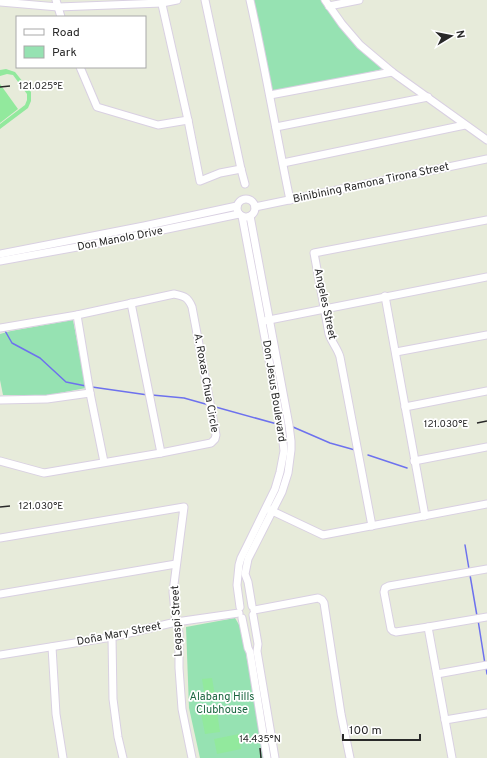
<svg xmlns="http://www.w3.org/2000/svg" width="487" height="758" viewBox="0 0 487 758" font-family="Overpass,sans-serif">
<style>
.green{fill:#96e2b2}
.pitch{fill:#92e99d}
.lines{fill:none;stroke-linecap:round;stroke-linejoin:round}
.stream{stroke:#6d71ee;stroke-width:1.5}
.minor-casing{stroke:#d9d0e2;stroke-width:9}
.minor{stroke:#fff;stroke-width:7}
.ticks{fill:none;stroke:#292929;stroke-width:1.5}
.labels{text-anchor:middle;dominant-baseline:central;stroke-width:3.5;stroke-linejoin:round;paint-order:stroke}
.street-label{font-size:11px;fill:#292929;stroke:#fff}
.park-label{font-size:11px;fill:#1a653f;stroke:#fff}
.ticks-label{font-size:10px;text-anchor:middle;fill:#292929;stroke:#fff;stroke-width:3.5;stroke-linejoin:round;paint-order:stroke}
</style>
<rect width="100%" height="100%" fill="#e7ebda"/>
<!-- green -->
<g class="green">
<polygon points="253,0 323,0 346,31 383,69 271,94"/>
<polygon points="73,320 86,388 49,395 3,395 0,380 0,334 11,331"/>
<polygon points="235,618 241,628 266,758 200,758 189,708 186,627"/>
</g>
<!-- pitch -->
<g class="pitch">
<polygon points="6,69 15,72 31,92 31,101 28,108 0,129 0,124 25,105 27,100 27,94 13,75 7,74 0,76 0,70"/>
<polygon points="0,84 18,109 0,123"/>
<polygon points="212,678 215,696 205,698 202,679"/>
<polygon points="216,705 220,732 205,734 200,708"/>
<polygon points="239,734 241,749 217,754 214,739"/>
</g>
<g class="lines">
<!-- stream -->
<g class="stream">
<polyline points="4,329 12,343 40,358 66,382 86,386"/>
<polyline points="92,387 148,395"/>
<polyline points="152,395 184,398 209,405"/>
<polyline points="212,406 277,424"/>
<polyline points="293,427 330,443 355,450"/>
<polyline points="368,455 407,468"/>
<polyline points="465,545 469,569"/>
<polyline points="470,575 477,616"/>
<polyline points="478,620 485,664"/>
<polyline points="486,667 487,674"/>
</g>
<!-- minor casing -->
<g class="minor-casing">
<g id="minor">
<polyline points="56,0 61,17"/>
<polyline points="161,0 188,120 200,181 220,173 241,169"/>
<polyline points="205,0 241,169 245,184"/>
<path d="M250,0c15,66 26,133 40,200"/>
<polyline points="325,0 342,24 360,45 392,72 487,140"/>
<polyline points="0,2 58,7 162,3 177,0"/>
<polyline points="329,6 359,0"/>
<polyline points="80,67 97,107 158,125 188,120"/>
<polyline points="270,95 392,72"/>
<polyline points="276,127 428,97"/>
<polyline points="283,163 465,125"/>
<circle cx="246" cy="208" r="9"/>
<polyline points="255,207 487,159"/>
<polyline points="250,216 289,425 291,441 291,450 288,473 282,492 248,559 245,574 248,582 252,606"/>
<polyline points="0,254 144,226 237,206"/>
<polyline points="0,261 105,242 239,214"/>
<polyline points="385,296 425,516"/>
<polyline points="131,303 161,453"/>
<polyline points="77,315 90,393 104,462"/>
<polyline points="264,321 487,277"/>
<path d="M0,328l77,-13 97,-21c10,2 14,3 18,13l24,128 -1,4 -4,4 -50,10 -117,20 -44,-12"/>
<polyline points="396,352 487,335"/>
<polyline points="0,400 47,399 90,393"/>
<polyline points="405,407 487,391"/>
<polyline points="414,461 487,447"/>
<polyline points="268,509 323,535 487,504"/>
<path d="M372,526l-32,-169c-2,-8 -8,-14 -11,-23l-15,-81 173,-33"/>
<polyline points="0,538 184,507 173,592 176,622 179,633 179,668 182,709 192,758"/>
<polyline points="487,569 389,586 385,588 384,592 391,629 393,631 396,632 428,627 487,617"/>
<polyline points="0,594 176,564"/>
<polyline points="240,607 237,585 239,565 241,558 245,550 275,489 280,472 284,451 281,424 242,216"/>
<polyline points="254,610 318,598 322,600 324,603 341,714 350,758"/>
<polyline points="253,615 258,644 257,651 275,758"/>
<polyline points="242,618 248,648 250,652 267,758"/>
<polyline points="428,627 452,758"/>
<polyline points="112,637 113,699 118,737 123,758"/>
<polyline points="52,647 56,714 63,758"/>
<polyline points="0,655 112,637 176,622 239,613"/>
<polyline points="437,674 487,665"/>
<polyline points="445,720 487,713"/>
</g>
</g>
<!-- minor -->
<use href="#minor" class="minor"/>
</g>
<!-- ticks -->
<path class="ticks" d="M0,87l10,-1M477,423l10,-2M0,507l10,-1M260,748l1,10"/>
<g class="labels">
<!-- street labels -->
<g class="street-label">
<text transform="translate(371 183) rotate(-12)">Binibining Ramona Tirona Street</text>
<text transform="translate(120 239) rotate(-11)">Don Manolo Drive</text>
<text transform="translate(325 304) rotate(78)">Angeles Street</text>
<text transform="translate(206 383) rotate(80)">A. Roxas Chua Circle</text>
<text transform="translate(274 391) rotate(81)">Don Jesus Boulevard</text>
<text transform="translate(177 621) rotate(-93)">Legaspi Street</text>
<text transform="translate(119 634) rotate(-11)">Doña Mary Street</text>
</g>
<!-- park labels -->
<g class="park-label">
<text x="222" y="697">Alabang Hills<tspan x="222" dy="13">Clubhouse</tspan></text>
</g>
</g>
<g class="ticks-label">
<text x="41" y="89">121.025°E</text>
<text x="446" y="427">121.030°E</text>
<text x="41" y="509">121.030°E</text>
<text x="260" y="742">14.435°N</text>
</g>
<!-- legend -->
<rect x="16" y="16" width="130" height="52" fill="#ffffff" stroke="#a9a9a9"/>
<rect x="24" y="29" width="20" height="6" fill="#ffffff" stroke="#a9a9a9"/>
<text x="52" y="36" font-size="12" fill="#292929">Road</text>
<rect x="24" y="46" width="20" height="12" fill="#96e2b2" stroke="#a9a9a9"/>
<text x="52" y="56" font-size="12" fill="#292929">Park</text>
<!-- north arrow -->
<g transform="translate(451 36) rotate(80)" stroke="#ffffff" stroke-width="3" paint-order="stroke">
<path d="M0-3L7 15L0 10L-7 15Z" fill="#292929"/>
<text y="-6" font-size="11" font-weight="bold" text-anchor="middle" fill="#292929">N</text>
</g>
<!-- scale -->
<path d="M343 734v6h77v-6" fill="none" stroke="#292929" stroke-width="2"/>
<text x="349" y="734" font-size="12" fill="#292929" stroke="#ffffff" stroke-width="3" paint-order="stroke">100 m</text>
</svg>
